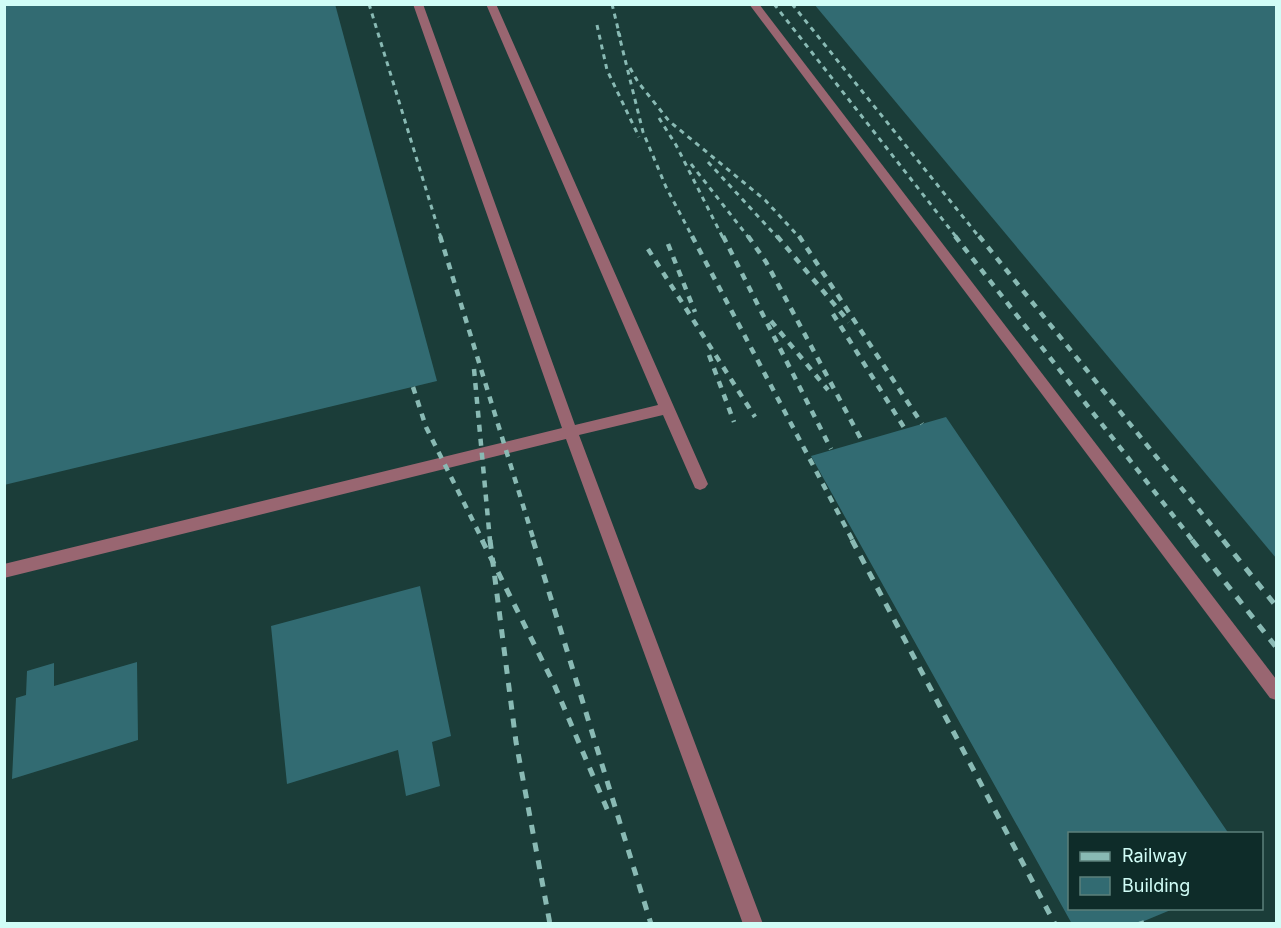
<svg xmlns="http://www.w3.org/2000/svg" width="1281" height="928" viewBox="0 0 1281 928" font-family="Inter,sans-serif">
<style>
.built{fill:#1b3d39;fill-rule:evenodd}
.building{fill:#326b72}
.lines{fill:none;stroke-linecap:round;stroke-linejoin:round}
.service{fill:#996671;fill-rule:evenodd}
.rail-far2{stroke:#89bab4;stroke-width:3;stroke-dasharray:5 5;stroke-linecap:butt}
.rail-far1{stroke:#89bab4;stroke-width:4.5;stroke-dasharray:7 7;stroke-linecap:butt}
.rail{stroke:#89bab4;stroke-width:5;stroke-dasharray:9 9;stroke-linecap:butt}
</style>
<rect width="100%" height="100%" fill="#003934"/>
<!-- built -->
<path class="built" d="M5,5h1271v918l-1271,1zM1070,834h192v74h-192z"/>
<!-- building -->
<g class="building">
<polygon points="4,4 335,4 437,381 4,485"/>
<polygon points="814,4 1276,4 1276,558"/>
<polygon points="946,417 1229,834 1070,834 1070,908 1173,909 1137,924 1072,924 811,456"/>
<polygon points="420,586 451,736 432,742 440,786 406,796 398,750 287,784 271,626"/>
<polygon points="137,662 138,740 12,779 16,698 26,695 27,671 54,663 54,686"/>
</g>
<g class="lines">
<!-- service -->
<g class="service">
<polygon points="413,4 423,4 575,425 658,405 486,4 496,4 708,484 705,488 700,490 695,488 663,415 579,435 763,924 743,924 566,439 4,578 4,564 562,428"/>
<polygon points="749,4 759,4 1276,679 1276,700 1270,698"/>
</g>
<!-- rail-far2 -->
<g class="rail-far2">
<polyline points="369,4 441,238"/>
<polyline points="612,4 620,37"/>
<polyline points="774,4 957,238"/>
<polyline points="792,4 980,238"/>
<polyline points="597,25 607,70 639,137"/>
<polyline points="618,31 643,132 666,187 693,238"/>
<polyline points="630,68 638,82 669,121 765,200 800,238"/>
<polyline points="659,118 676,145 723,238"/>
<polyline points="708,162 778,238"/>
<polyline points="691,164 749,238"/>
</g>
<!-- rail-far1 -->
<g class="rail-far1">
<polyline points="440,236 534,541"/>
<polyline points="692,236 853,541"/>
<polyline points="723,236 831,449"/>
<polyline points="748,236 766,262 862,441"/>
<polyline points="777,236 849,322"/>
<polyline points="799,236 922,424"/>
<polyline points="955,236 1193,541"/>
<polyline points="979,236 1224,541"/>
<polyline points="668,244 695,312"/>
<polyline points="648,249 755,417"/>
<polyline points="833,314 905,429"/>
<polyline points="771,321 828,390"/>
<polyline points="709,355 734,422"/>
<polyline points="474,369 490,541"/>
<polyline points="413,387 426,427 483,541"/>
</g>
<!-- rail -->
<g class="rail">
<polyline points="482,540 554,684 610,816"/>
<polyline points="490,540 516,742 550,924"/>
<polyline points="533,540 651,924"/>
<polyline points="852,540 1055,924"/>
<polyline points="1192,540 1276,647"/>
<polyline points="1223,540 1276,606"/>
<polyline points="1141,921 1142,924"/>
</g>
</g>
<!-- border -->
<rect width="1281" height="928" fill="none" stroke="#d1fdf7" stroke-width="12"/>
<!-- legend -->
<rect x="1068" y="832" width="195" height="78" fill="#0e2c29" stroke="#5c807b" stroke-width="1.5"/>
<rect x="1080" y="852" width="30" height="9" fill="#89bab4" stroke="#5c807b" stroke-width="1.5"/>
<text x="1122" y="862" font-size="18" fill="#d1fdf7">Railway</text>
<rect x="1080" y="877" width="30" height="18" fill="#326b72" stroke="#5c807b" stroke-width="1.5"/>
<text x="1122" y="892" font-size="18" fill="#d1fdf7">Building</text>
</svg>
